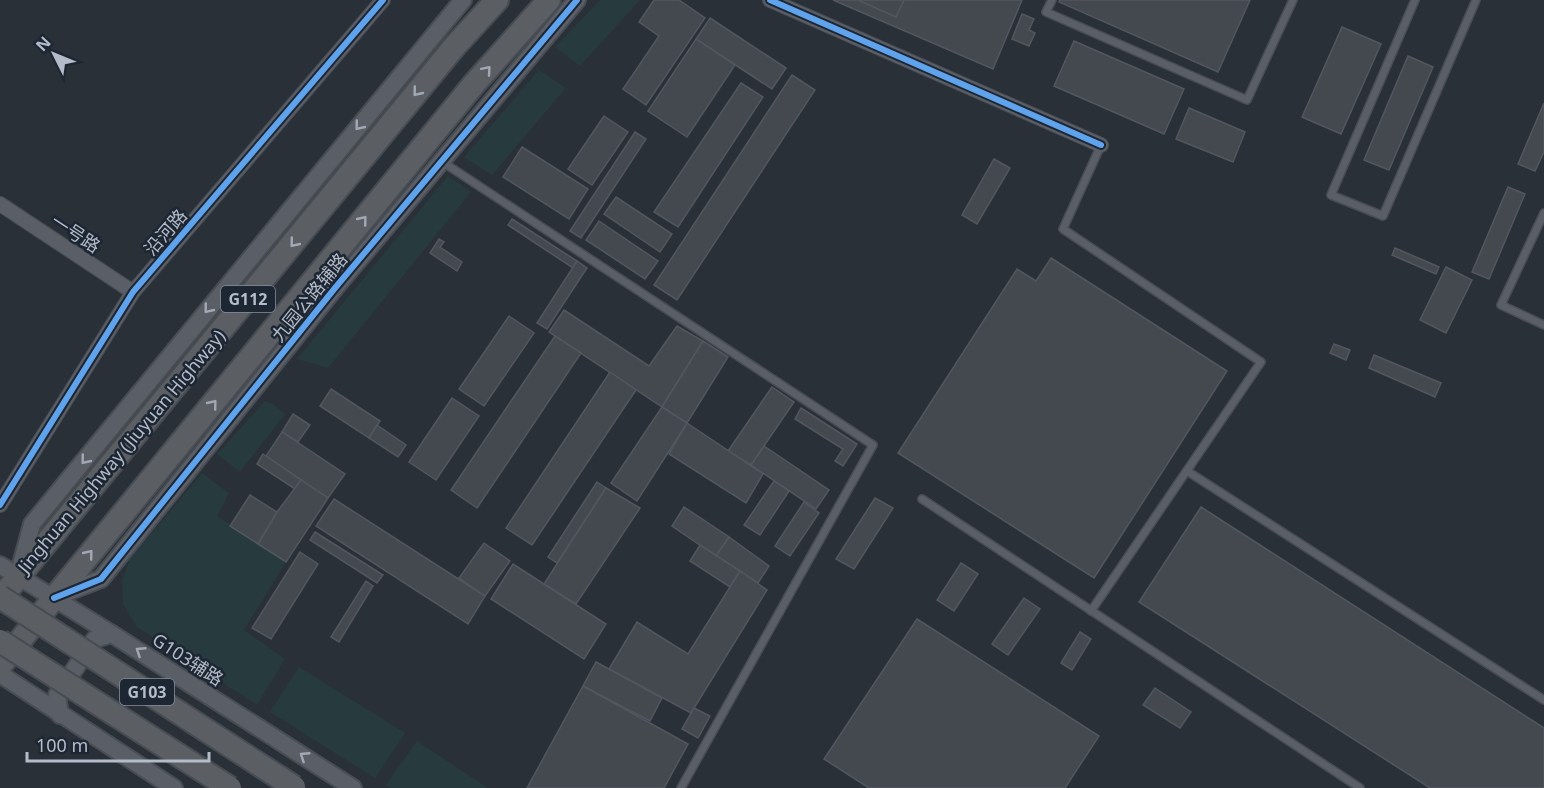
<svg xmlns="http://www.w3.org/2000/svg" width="1544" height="788" viewBox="0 0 1544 788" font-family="'Noto Sans','Noto Sans SC',sans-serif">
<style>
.green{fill:#273a3e}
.building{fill:#444950;stroke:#52575f;stroke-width:1.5}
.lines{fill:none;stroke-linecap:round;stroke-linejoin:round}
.service-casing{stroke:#484c53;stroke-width:10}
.minor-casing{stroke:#484c53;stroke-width:16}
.tertiary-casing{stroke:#484c53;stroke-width:20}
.trunk-casing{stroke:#474c53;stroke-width:26}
.service{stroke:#5a5e66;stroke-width:7}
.minor{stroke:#5a5e66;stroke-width:14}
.tertiary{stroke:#5a5e66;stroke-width:16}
.trunk{stroke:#5b5f64;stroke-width:22}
.trunk-bridge-casing{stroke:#474c53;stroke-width:26;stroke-linecap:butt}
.trunk-bridge{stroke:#5b5f64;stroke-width:22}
.cycleway-casing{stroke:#1d2633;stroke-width:10}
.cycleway{stroke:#60a3ed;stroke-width:6}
.oneway{stroke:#a2a9b5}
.labels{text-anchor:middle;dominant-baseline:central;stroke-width:5;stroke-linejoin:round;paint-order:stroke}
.shield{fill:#1d2633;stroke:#878f9c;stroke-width:1.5}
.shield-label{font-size:16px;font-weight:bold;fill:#b4bcc9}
.street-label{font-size:18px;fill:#b4bcc9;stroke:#1d2633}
</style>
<rect width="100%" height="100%" fill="#2a3038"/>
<!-- green -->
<g class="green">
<polygon points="600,0 640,0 580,66 555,47"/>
<polygon points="539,70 566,88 492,175 464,157"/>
<polygon points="448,176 471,192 328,368 297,359"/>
<polygon points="265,401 273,404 285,414 240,472 217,454"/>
<polygon points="202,473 229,493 217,516 286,562 244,630 285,659 257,705 137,627 123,604 122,580 130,559"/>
<polygon points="299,667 405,733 375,778 270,712"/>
<polygon points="417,741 488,788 391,788 386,785"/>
</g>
<!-- building -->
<g class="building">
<polygon points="654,0 679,0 705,18 646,105 623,89 659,36 639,22"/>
<polygon points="833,0 1022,0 993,69"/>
<polygon points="858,0 904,0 896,17"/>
<polygon points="1060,0 1250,0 1218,72 1059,2"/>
<polygon points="1022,14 1034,19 1029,30 1035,33 1029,46 1012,39"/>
<polygon points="710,18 786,68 772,89 696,39"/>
<polygon points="1342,27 1381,44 1341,134 1302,117"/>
<polygon points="696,39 735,65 687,137 648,111"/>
<polygon points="1074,41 1184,89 1164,134 1054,86"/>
<polygon points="1408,56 1433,67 1389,170 1364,160"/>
<polygon points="792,75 815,90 677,300 654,285"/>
<polygon points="741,83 763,97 678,227 654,212"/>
<polygon points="1544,103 1544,152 1535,171 1518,164"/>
<polygon points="1189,108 1245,132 1233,162 1176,139"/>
<polygon points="604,116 628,132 592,185 568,169"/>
<polygon points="635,132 646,139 581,238 570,231"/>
<polygon points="522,147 588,189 569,219 503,177"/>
<polygon points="994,159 1010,168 977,224 962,215"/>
<polygon points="1508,187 1525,194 1489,279 1472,272"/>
<polygon points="616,197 672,234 660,252 604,214"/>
<polygon points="512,219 577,261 573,268 508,225"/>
<polygon points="599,221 658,261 645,279 586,240"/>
<polygon points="439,239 444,242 440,247 462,262 457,271 430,253"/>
<polygon points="1395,248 1439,267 1436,274 1392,255"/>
<polygon points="1051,258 1227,371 1094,578 898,453 1017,269 1036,281"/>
<polygon points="577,261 587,268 547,329 537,323"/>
<polygon points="1446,267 1472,280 1446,333 1420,320"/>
<polygon points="564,310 649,366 677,326 703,341 662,407 549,332"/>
<polygon points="509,316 534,333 484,406 459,389"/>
<polygon points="555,336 581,353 477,508 451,490"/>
<polygon points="703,341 728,357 687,423 662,407"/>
<polygon points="1334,344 1350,350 1346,360 1330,353"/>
<polygon points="1374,355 1441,383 1435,397 1369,368"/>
<polygon points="610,372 636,390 532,545 506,528"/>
<polygon points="772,387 794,402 751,465 728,451"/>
<polygon points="331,389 380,421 369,438 320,406"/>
<polygon points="452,398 479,416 436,480 409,462"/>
<polygon points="662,407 687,423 637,501 611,483"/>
<polygon points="801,408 857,444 843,466 835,461 843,449 795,419"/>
<polygon points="293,414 310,425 298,442 282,432"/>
<polygon points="687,423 763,474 746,503 669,454"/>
<polygon points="377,425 406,445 398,457 369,438"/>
<polygon points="282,432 345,474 328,498 266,456"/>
<polygon points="764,446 829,490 816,509 751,465"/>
<polygon points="263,454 301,480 295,489 257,464"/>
<polygon points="301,480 328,498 286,562 258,544 277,512"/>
<polygon points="774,481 789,491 760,535 744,525"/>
<polygon points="597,482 606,488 557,563 548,557"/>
<polygon points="606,488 640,508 576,604 544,584"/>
<polygon points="250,495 277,512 258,544 230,526"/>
<polygon points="875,498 893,508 854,569 836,559"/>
<polygon points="334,499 485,596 468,624 316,526"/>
<polygon points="804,502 819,513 790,556 775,546"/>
<polygon points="684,507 729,537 716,556 672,526"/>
<polygon points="1201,507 1544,728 1544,788 1430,788 1139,602"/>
<polygon points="315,532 383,575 377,583 310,540"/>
<polygon points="729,537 769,566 758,583 716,556"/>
<polygon points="484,543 510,561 485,596 459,578"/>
<polygon points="700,545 740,571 730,587 690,561"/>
<polygon points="300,552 318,564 271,639 252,628"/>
<polygon points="961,563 978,574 954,611 937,600"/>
<polygon points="513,564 606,624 584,659 491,599"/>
<polygon points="740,571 767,590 691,713 609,669 637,622 688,654"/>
<polygon points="366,581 373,586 339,642 331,637"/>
<polygon points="1024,598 1040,609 1008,655 992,644"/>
<polygon points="917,619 1099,736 1065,788 869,788 824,759"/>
<polygon points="1080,632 1091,639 1072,670 1061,663"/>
<polygon points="596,662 662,698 650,721 583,686"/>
<polygon points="583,686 688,744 664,788 527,788"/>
<polygon points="1155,688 1191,712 1180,728 1143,705"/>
<polygon points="694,708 710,716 698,738 682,729"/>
</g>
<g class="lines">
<!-- service casing -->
<g class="service-casing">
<g id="service">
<polyline points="1052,0 1046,12 1247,100 1293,0"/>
<polyline points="1415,0 1331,195 1383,216 1476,0"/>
<polyline points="441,161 873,445 681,788"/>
<polyline points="1544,213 1501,305 1544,325"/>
<polyline points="1187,471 1544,700"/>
<polyline points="922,499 1360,788"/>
<polyline points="1091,611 1261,362 1063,229 1101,145"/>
</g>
</g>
<!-- minor casing -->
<g class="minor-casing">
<g id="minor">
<polyline points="770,0 1101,145"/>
<polyline points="0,204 133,292"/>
<polyline points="0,505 133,292 383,0"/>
</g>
</g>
<!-- tertiary casing -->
<g class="tertiary-casing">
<g id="tertiary">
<polyline points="0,565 112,634 353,788"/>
<polyline points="19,572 32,524 463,0"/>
<polyline points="55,597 101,579 335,288 577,0"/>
<polyline points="0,674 174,788"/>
<polyline points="60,715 57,695 95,639 112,634"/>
</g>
</g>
<!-- trunk casing -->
<g class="trunk-casing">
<g id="trunk">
<polyline points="0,599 454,47 497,0"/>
<polyline points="0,666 54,598 474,84 549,0"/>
</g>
</g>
<!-- service -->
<use href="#service" class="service"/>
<!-- minor -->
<use href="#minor" class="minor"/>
<!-- tertiary -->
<use href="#tertiary" class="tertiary"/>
<!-- trunk -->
<use href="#trunk" class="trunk"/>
<!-- trunk-bridge casing -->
<g class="trunk-bridge-casing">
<g id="trunk-bridge">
<polyline points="0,597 294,787"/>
<polyline points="0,641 230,788"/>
</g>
</g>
<!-- trunk-bridge -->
<use href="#trunk-bridge" class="trunk-bridge"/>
<!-- cycleway casing -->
<g class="cycleway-casing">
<g id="cycleway">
<polyline points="770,0 1101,145"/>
<polyline points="0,505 133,292 383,0"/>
<polyline points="54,598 101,579 335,288 577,0"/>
</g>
</g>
<!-- cycleway -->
<use href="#cycleway" class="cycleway"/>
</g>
<!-- one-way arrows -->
<defs><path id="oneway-chevron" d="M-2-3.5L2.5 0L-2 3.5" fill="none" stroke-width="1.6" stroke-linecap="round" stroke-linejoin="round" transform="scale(1.5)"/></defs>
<g class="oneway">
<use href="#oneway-chevron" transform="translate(487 70) rotate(-49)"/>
<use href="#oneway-chevron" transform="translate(417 92) rotate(129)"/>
<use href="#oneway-chevron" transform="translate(359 126) rotate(129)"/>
<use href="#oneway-chevron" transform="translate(363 220) rotate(-51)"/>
<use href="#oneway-chevron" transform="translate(294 243) rotate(129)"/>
<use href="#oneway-chevron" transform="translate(208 309) rotate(129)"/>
<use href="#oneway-chevron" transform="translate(213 404) rotate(-51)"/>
<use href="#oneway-chevron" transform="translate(85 460) rotate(129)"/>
<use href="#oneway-chevron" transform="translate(89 554) rotate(-51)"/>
<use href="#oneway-chevron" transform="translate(140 651) rotate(-147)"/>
<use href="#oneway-chevron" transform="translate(304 756) rotate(-147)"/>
</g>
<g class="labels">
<!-- shield labels -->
<g class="shield">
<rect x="221" y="286" width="54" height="26" rx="4.5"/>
<rect x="120" y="679" width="54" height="26" rx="4.5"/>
</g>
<g class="shield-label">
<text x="248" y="299">G112</text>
<text x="147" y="692">G103</text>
</g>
<!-- street labels -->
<g class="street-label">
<text transform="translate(165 232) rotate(-49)">沿河路</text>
<text transform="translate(76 233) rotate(33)">一号路</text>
<text transform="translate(309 297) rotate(-51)">九园公路辅路</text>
<text transform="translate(121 451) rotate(-50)">Jinghuan Highway (Jiuyuan Highway)</text>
<text transform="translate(188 659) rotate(33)">G103辅路</text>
</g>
</g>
<!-- north arrow -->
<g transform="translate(54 54) rotate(313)" stroke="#1d2633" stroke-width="4.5" paint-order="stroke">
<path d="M0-4.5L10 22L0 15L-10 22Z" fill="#b4bcc9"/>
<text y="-9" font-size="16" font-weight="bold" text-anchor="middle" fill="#b4bcc9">N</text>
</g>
<!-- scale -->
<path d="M27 752v9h182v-9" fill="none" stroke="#b4bcc9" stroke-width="3"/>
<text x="36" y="752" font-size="18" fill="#b4bcc9" stroke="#1d2633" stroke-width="4.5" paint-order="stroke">100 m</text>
</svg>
